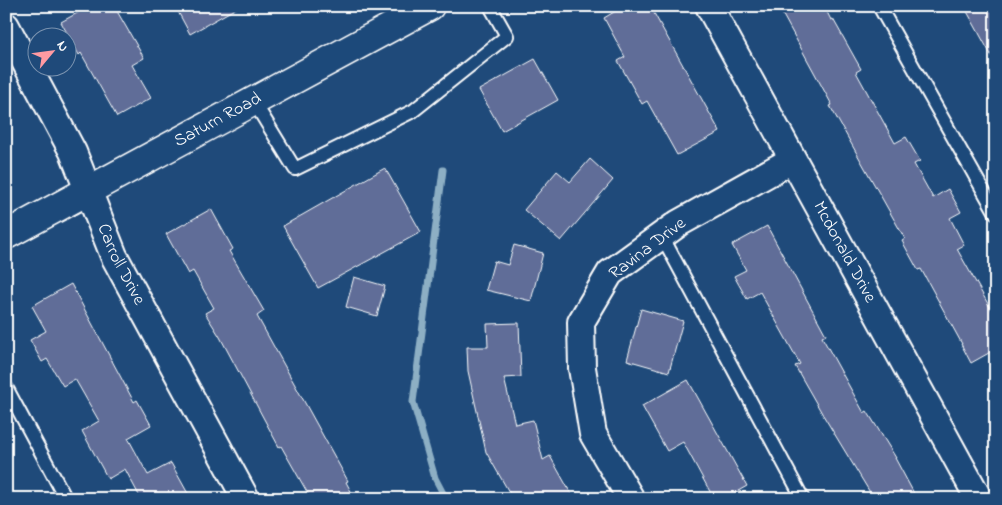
<svg xmlns="http://www.w3.org/2000/svg" width="1002" height="505" viewBox="0 0 1002 505" font-family="'Indie Flower',sans-serif">
<style>
.lines{fill:none;stroke-linecap:round;stroke-linejoin:round}
.stream{stroke:#8dafc4;stroke-width:7}
.building{fill:#606d98;stroke:#fff}
.lane-casing{stroke:#fff;stroke-width:16}
.street-casing{stroke:#fff;stroke-width:30}
.secondary-casing{stroke:#fff;stroke-width:31}
.lane{stroke:#1f4a7a;stroke-width:12}
.street{stroke:#1f4a7a;stroke-width:26}
.secondary{stroke:#1f4a7a;stroke-width:28}
.labels{text-anchor:middle;dominant-baseline:central;stroke-width:4;stroke-linejoin:round;paint-order:stroke}
.street-label{font-size:18px;fill:#fff;stroke:#1f4a7a}
</style>
<rect width="100%" height="100%" fill="#1f4a7a"/>
<filter id="ink" filterUnits="userSpaceOnUse"><feTurbulence type="fractalNoise" baseFrequency=".02" numOctaves="2"/><feDisplacementMap in="SourceGraphic" scale="10" xChannelSelector="R" yChannelSelector="G"/><feConvolveMatrix kernelMatrix="1 2 1 2 8 2 1 2 1" color-interpolation-filters="sRGB"/></filter>
<g filter="url(#ink)">
<g class="lines">
<!-- stream -->
<polyline class="stream" points="443,170 413,402 435,478 446,499"/>
</g>
<!-- building -->
<g class="building">
<polygon points="90,6 114,6 144,58 132,65 151,98 117,117 81,53 79,55 61,22"/>
<polygon points="175,6 240,6 190,34"/>
<polygon points="624,6 650,6 720,132 677,155 647,101 642,104 618,61 625,57 604,18"/>
<polygon points="778,6 824,6 831,20 833,19 861,69 856,72 895,143 906,137 920,161 914,164 933,198 948,189 961,212 950,218 964,245 957,249 996,318 996,349 971,363 961,344 962,344 921,269 918,270 902,241 905,239 830,106 832,105"/>
<polygon points="964,6 996,6 996,64"/>
<polygon points="535,59 558,100 502,131 479,90"/>
<polygon points="590,159 613,180 561,241 524,210 557,171 570,182"/>
<polygon points="385,168 421,232 318,288 283,226"/>
<polygon points="211,209 233,249 229,251 264,311 257,316 348,481 346,482 355,499 311,499 281,446 279,447 220,337 205,313 214,308 193,271 188,274 166,234"/>
<polygon points="767,226 826,335 822,337 864,413 867,411 896,458 895,458 917,499 874,499 823,415 795,366 800,364 760,292 747,299 734,276 746,270 732,245"/>
<polygon points="514,245 543,253 531,301 486,290 494,261 508,265"/>
<polygon points="354,277 385,286 377,316 346,307"/>
<polygon points="71,284 134,402 137,400 151,425 128,438 148,475 171,463 191,499 141,499 125,469 108,479 82,431 99,421 75,379 63,386 47,359 42,362 30,340 46,331 32,306"/>
<polygon points="641,309 683,321 669,372 627,360"/>
<polygon points="519,323 521,377 504,378 515,424 533,420 543,460 550,456 574,499 513,499 486,452 468,371 467,347 488,347 487,324"/>
<polygon points="688,380 747,486 724,499 714,499 683,442 667,451 642,406"/>
</g>
<g class="lines">
<!-- lane casing -->
<g class="lane-casing">
<g id="lane">
<polyline points="879,6 996,213"/>
<polyline points="254,102 295,169 413,111 507,36 490,6"/>
<polyline points="662,236 803,499"/>
<polyline points="6,387 66,499"/>
</g>
</g>
<!-- street casing -->
<g class="street-casing">
<g id="street">
<path id="s1" d="M709,6l270,493"/>
<path id="s2" d="M6,26l67,126 41,104 132,243"/>
<polyline points="631,499 593,434 582,368 581,322 610,273 679,223 792,160"/>
</g>
</g>
<!-- secondary casing -->
<g class="secondary-casing">
<g id="secondary">
<path id="s3" d="M6,235l424,-229"/>
</g>
</g>
<!-- lane -->
<use href="#lane" class="lane"/>
<!-- street -->
<use href="#street" class="street"/>
<!-- secondary -->
<use href="#secondary" class="secondary"/>
</g>
</g>
<g class="labels">
<!-- street labels -->
<g class="street-label">
<text stroke="none"><textPath href="#s3" startOffset="241">Saturn Road</textPath></text>
<text transform="translate(648 249) rotate(-37)">Ravina Drive</text>
<text stroke="none"><textPath href="#s1" startOffset="281">Mcdonald Drive</textPath></text>
<text stroke="none"><textPath href="#s2" startOffset="265">Carroll Drive</textPath></text>
</g>
</g>
<!-- margin -->
<rect width="1002" height="505" fill="none" stroke="#1f4a7a" stroke-width="25"/>
<rect x="12" y="12" width="977" height="480" fill="none" stroke="#fff" stroke-width="2" filter="url(#ink)"/>
<!-- north arrow -->
<g transform="translate(52 52) rotate(61)"><circle r="24" fill="#1f4a7a" stroke="#7992af"/>
<path d="M0-4L9 19L0 12L-9 19Z" fill="#ff9aa2"/>
<text y="-8" font-size="14" font-weight="bold" text-anchor="middle" fill="#ffffff">N</text>
</g>
</svg>
